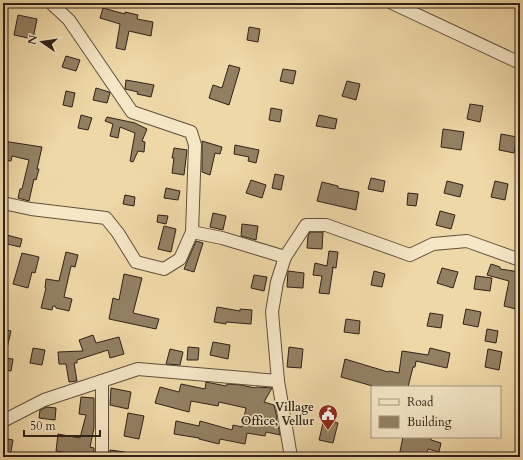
<svg xmlns="http://www.w3.org/2000/svg" width="523" height="460" viewBox="0 0 523 460" font-family="Cardo,serif">
<style>
.building{fill:#938063;stroke:#302119}
.lines{fill:none;stroke-linecap:round;stroke-linejoin:round}
.street-casing{stroke:#604f3c;stroke-width:14}
.street{stroke:#f5e6c6;stroke-width:12}
.labels{text-anchor:middle;dominant-baseline:central;stroke-width:3;stroke-linejoin:round;paint-order:stroke}
.poi-label{font-size:12px;font-weight:bold;fill:#302119;stroke:#f5e6c6;text-anchor:end}
</style>
<rect width="100%" height="100%" fill="#efd8a7"/>
<filter id="stains"><feTurbulence type="fractalNoise" baseFrequency=".005" numOctaves="4"/><feColorMatrix values="0 0 0 0 .2 0 0 0 0 .09 0 0 0 0 .02 0 0 0 .5 -.17"/></filter>
<radialGradient id="worn" r=".72"><stop offset=".6" stop-color="#630" stop-opacity="0"/><stop offset="1" stop-color="#630" stop-opacity=".3"/></radialGradient>
<!-- building -->
<g class="building">
<polygon points="103,8 125,14 125,12 138,15 137,19 153,22 151,36 129,31 125,50 116,48 120,24 100,18"/>
<polygon points="18,15 37,19 33,39 14,35"/>
<polygon points="249,27 260,29 258,42 247,40"/>
<polygon points="66,56 80,60 76,71 62,67"/>
<polygon points="229,65 240,68 229,105 209,98 213,85 222,88"/>
<polygon points="283,69 296,71 293,84 280,81"/>
<polygon points="126,80 154,85 151,97 137,94 138,92 125,89"/>
<polygon points="347,81 360,84 356,100 342,96"/>
<polygon points="96,88 109,92 110,93 107,103 93,100"/>
<polygon points="66,91 75,93 72,107 63,105"/>
<polygon points="470,104 483,106 480,122 467,119"/>
<polygon points="271,108 282,110 280,122 269,120"/>
<polygon points="81,115 92,118 88,130 78,128"/>
<polygon points="319,115 337,119 335,129 316,126"/>
<polygon points="107,117 135,123 147,129 142,141 145,142 144,152 138,151 133,162 130,161 135,133 120,127 118,138 110,136 113,124 105,121"/>
<polygon points="443,129 464,132 461,150 441,147"/>
<polygon points="501,134 517,137 514,153 499,150"/>
<polygon points="3,141 42,147 37,169 39,169 36,180 34,179 29,201 18,198 20,189 22,189 29,160 12,156 11,161 3,160"/>
<polygon points="202,141 222,147 220,154 215,153 210,175 202,172"/>
<polygon points="235,145 259,150 256,163 248,161 249,157 234,154"/>
<polygon points="174,148 187,150 184,175 172,173 174,158 172,158"/>
<polygon points="275,174 284,176 281,190 272,188"/>
<polygon points="371,178 385,181 383,192 368,189"/>
<polygon points="251,180 266,185 262,198 246,193"/>
<polygon points="447,181 463,185 460,197 444,193"/>
<polygon points="495,181 508,184 505,200 491,197"/>
<polygon points="322,182 338,186 338,188 359,192 356,210 317,201"/>
<polygon points="166,188 180,191 178,200 164,198"/>
<polygon points="408,193 418,194 416,206 407,205"/>
<polygon points="125,195 135,197 134,206 123,204"/>
<polygon points="440,211 455,215 451,229 436,225"/>
<polygon points="213,213 226,216 223,230 210,227"/>
<polygon points="158,215 168,216 166,224 157,222"/>
<polygon points="242,224 258,226 256,240 241,236"/>
<polygon points="164,226 176,229 171,252 158,249"/>
<polygon points="310,232 323,232 322,249 307,248 308,236"/>
<polygon points="3,234 22,239 20,247 3,243"/>
<polygon points="196,241 203,243 194,272 184,269"/>
<polygon points="329,251 338,252 336,268 332,267 333,268 329,294 319,293 322,276 313,275 315,263 327,266"/>
<polygon points="66,252 78,255 75,267 71,266 64,297 72,299 69,311 56,308 55,306 53,306 52,310 41,308 46,288 45,288 46,279 59,281"/>
<polygon points="22,253 39,257 35,273 32,272 28,288 13,284"/>
<polygon points="491,264 500,267 500,269 520,272 520,310 504,306 509,281 487,275"/>
<polygon points="442,268 458,272 453,288 437,283"/>
<polygon points="288,271 304,273 303,288 287,287"/>
<polygon points="374,271 385,274 382,287 371,285"/>
<polygon points="124,274 142,278 133,313 159,319 156,329 109,319 113,298 119,300"/>
<polygon points="254,275 267,277 264,291 251,288"/>
<polygon points="476,276 492,278 490,291 474,289"/>
<polygon points="217,307 240,311 240,309 252,310 251,324 226,322 226,324 214,322"/>
<polygon points="466,309 481,312 478,327 463,324"/>
<polygon points="430,313 443,315 441,328 427,326"/>
<polygon points="346,319 360,321 359,334 344,332"/>
<polygon points="3,329 11,331 6,353 3,353"/>
<polygon points="487,329 498,331 496,343 485,341"/>
<polygon points="93,335 96,343 119,337 124,354 110,358 108,350 77,360 77,363 74,363 77,381 69,382 66,364 59,364 58,352 83,351 79,340"/>
<polygon points="213,342 230,345 228,359 210,355"/>
<polygon points="188,347 199,348 198,360 187,360"/>
<polygon points="289,347 303,349 301,368 287,367"/>
<polygon points="33,348 45,350 42,365 30,363"/>
<polygon points="430,348 450,353 447,368 416,361 415,367 413,367 408,387 376,387 341,377 345,359 388,372 389,371 399,373 402,351 428,355"/>
<polygon points="170,349 183,352 180,365 166,364"/>
<polygon points="488,349 502,352 499,370 485,367"/>
<polygon points="4,358 13,359 11,371 3,370"/>
<polygon points="206,382 226,386 227,384 241,385 255,388 256,387 272,388 264,402 274,405 277,418 275,423 278,424 280,435 266,432 265,436 247,433 245,444 220,439 219,444 199,439 199,438 174,434 176,421 199,426 200,421 232,430 233,425 242,427 246,408 219,402 218,406 191,401 189,412 155,403 160,387 179,392 181,384 205,389"/>
<polygon points="111,388 131,392 128,409 110,405"/>
<polygon points="81,397 94,398 94,428 90,447 94,448 94,457 82,457 82,455 56,451 58,434 80,438 86,415 79,414"/>
<polygon points="47,407 56,408 55,420 39,418 40,410"/>
<polygon points="128,413 144,416 139,439 124,436"/>
<polygon points="324,419 338,423 333,443 319,440"/>
<polygon points="403,437 431,437 431,440 441,443 439,452 428,449 426,457 407,457 399,456"/>
<polygon points="3,438 13,440 10,457 3,457"/>
<polygon points="110,450 125,452 124,457 110,457"/>
</g>
<g class="lines">
<!-- street casing -->
<g class="street-casing">
<g id="street">
<polyline points="51,3 69,20 132,112 191,132 195,145 192,232"/>
<polyline points="392,3 520,63"/>
<polyline points="3,203 31,209 106,218 118,233 136,262 164,269 180,259 192,232 222,238 285,257"/>
<polyline points="3,421 44,400 138,369 278,381"/>
<polyline points="102,457 102,381"/>
<polyline points="291,457 278,381 272,312 277,282 285,257 306,225 326,225 410,255 433,244 467,241 520,260"/>
</g>
</g>
<!-- street -->
<use href="#street" class="street"/>
</g>
<!-- icons -->
<defs>
<g id="civic-pin" transform="scale(1)"><path d="M0 17L-7.5 6A9.5 9.5 0 1 1 7.5 6Z" fill="#8f2418" stroke="#f5e6c6"/><path d="M-.6-6.5H3V-4.5H.6V-3L4-1V1h2V6H-6V1h2V-1L-.6-3ZM-1.2 2.5V6h2.4V2.5Z" fill="#fff"/></g>
</defs>
<g fill-rule="evenodd">
<use href="#civic-pin" x="328" y="414"/>
</g>
<g class="labels">
<!-- poi labels -->
<g class="poi-label">
<text x="314" y="407">Village<tspan x="314" dy="14">Office, Vellur</tspan></text>
</g>
</g>
<!-- margin -->
<rect width="523" height="460" fill="none" stroke="#efd8a7" stroke-width="16"/>
<rect x="4" y="4" width="515" height="452" fill="none" stroke="#302119" stroke-width="2"/>
<rect x="8" y="8" width="507" height="444" fill="none" stroke="#302119"/>
<!-- legend -->
<rect x="371" y="386" width="130" height="52" fill="#f5e6c6" stroke="#a69781"/>
<rect x="379" y="399" width="20" height="6" fill="#f5e6c6" stroke="#a69781"/>
<text x="407" y="406" font-size="12" fill="#302119">Road</text>
<rect x="379" y="416" width="20" height="12" fill="#938063" stroke="#a69781"/>
<text x="407" y="426" font-size="12" fill="#302119">Building</text>
<!-- north arrow -->
<g transform="translate(42 42) rotate(283)" stroke="#f5e6c6" stroke-width="3" paint-order="stroke">
<path d="M0-3L7 15L0 10L-7 15Z" fill="#302119"/>
<text y="-6" font-size="11" font-weight="bold" text-anchor="middle" fill="#302119">N</text>
</g>
<!-- scale -->
<path d="M24 430v6h76v-6" fill="none" stroke="#302119" stroke-width="2"/>
<text x="30" y="430" font-size="12" fill="#302119" stroke="#f5e6c6" stroke-width="3" paint-order="stroke">50 m</text>
<rect width="100%" height="100%" filter="url(#stains)"/>
<rect width="100%" height="100%" fill="url(#worn)"/>
</svg>
